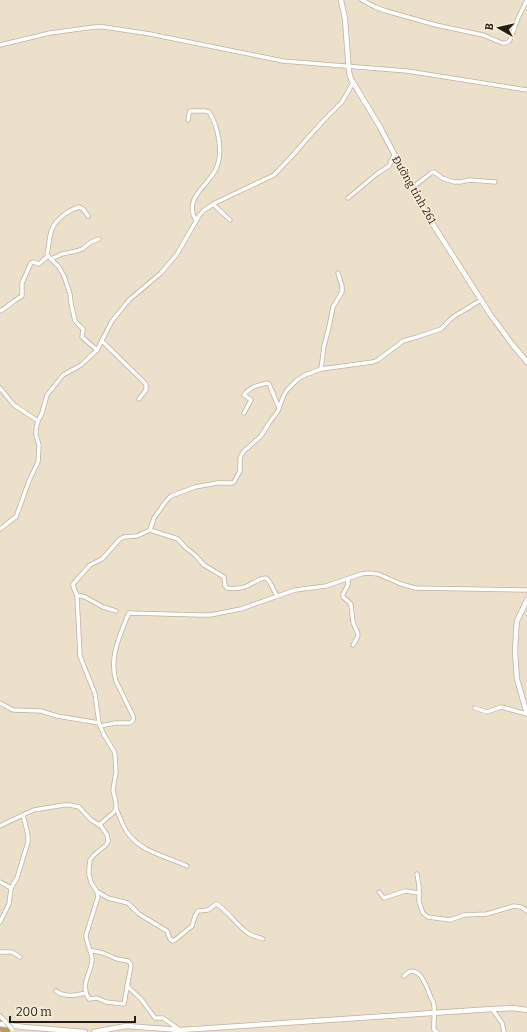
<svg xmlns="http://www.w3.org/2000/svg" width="527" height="1032" viewBox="0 0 527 1032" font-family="Bitter,serif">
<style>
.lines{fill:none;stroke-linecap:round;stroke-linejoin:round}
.river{stroke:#bd9b5d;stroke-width:8}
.street-casing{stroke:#beb19c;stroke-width:5}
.secondary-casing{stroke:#beb19c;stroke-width:6}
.street{stroke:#fff;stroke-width:3.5}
.secondary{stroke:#fff;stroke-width:4.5}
.street-bridge-casing{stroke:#beb19c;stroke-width:5;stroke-linecap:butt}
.street-bridge{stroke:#fff;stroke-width:3.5}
.labels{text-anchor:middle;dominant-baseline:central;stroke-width:3;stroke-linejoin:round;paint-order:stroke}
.street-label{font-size:11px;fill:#221e16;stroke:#faedd7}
</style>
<rect width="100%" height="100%" fill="#ede0ca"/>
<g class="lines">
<!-- river -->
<polyline class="river" points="0,1024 6,1032"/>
<!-- street casing -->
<g class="street-casing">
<g id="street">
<polyline points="362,0 375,7 386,11 436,25 483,35 502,43 505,43 508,42 510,40 518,18 527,0"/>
<polyline points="0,45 50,33 94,27 104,27 150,34 283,61 407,71 527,90"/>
<path d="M188,120l1,-6 1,-3h15l4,1c9,14 15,41 7,57 -7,16 -34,30 -20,51"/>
<polyline points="412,188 431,173 434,172 442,178 454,182 460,182 470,180 495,182"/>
<polyline points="348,198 378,173 386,168 389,166 394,155"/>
<polyline points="213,204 230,220"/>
<path d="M88,216l-5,-7 -4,-2c-10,3 -23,12 -27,22 -3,7 -3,17 -5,25l1,2 11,11 5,9 6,18 1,9 4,18 8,8 -1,8 15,13"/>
<polyline points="51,259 62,254 77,251 82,249 91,242 99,239"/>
<path d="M0,311c8,-4 14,-11 22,-15v-13l9,-20 2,-1 6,2 9,-8"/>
<polyline points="102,341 146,384 146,390 139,399"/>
<polyline points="321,369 324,346 329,327 333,307 342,292 342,286 338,273"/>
<polyline points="0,388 14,405 38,421"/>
<path d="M244,413l7,-13 -7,-5c5,-8 15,-10 23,-12l2,1 10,24"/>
<polyline points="0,529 13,519 16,517 29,481 38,462 39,445 36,435 36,429 38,421 42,413 47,395 63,375 81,365 97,350 112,321 129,300 161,273 177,254 199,216 203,211 215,203 274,175 293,155 305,141 325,119 342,102 353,83"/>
<path d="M150,530l28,9 7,8 11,9 8,9 20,12 1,9 2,2c7,1 14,1 20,-2 7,-3 12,-8 19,-8l3,3 8,15"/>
<path d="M348,579v6l-5,9v3l7,6 1,2c1,6 1,12 2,17 4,13 9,9 0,23"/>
<polyline points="77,595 85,597 103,607 116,611"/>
<polyline points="0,703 13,710 41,711 57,716 99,723"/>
<polyline points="475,708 487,712 501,707 505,708 527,714"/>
<path d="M100,726l15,-3h15c3,-2 4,-3 3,-7l-17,-35c-7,-23 3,-44 12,-66l1,-2 71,2h10l31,-6 54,-19 31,-4 35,-12 8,-1 9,1 23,10 14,4 112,2"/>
<path d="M116,809c4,7 6,16 11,23 13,20 39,24 60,34"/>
<polyline points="99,825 113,813 116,809 116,803 113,790 116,772 115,755 114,751 104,735 99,723 95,694 80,656 77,596 73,586 73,584 90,565 102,559 120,539 124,537 137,536 150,530 154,518 166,501 171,496 195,487 217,483 232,483 234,482 240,471 240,458 243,452 261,436 269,423 278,411 283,397 287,390 297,380 305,375 321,369 373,362 378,360 403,341 417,337 441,329 453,317 481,300"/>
<path d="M0,826l29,-14 5,-2 30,-5h6l9,2 12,13 10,6 6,9 1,4v3l-2,3 -12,10 -4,5 -1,8v7l2,7 6,10 1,5 -12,38c0,8 6,16 6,24 0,15 -13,24 -3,40l8,-1 9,4 18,2 7,-38 -1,-3 -2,-2 -11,-2 -14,-6 -14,-3"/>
<polyline points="417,874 419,886 419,902 423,913 428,917 450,920 464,915 487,914 514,906 521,907 527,911"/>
<polyline points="0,882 11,888"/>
<path d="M98,892l10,6 20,5 11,11 28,17 3,8 3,2 2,-1 17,-14 3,-10 3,-5 10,-1 8,-6c9,3 22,23 32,29 4,3 10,4 15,6"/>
<polyline points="379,892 383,897 384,898 405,891 419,893"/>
<polyline points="0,922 9,904 11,888 17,878 28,842 28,835 23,815"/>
<polyline points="0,952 12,952 20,957"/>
<path d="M404,976c14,-15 22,9 26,19 0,2 2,4 3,6 3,9 0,20 1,29l3,2"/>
<polyline points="127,986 141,999 155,1018 163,1018 180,1030"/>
<path d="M56,991c10,7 19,4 30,2"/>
<polyline points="492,1009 502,1023 504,1032"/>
<polyline points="0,1016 6,1022"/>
</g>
</g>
<!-- secondary casing -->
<g class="secondary-casing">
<g id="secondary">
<polyline points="341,0 345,19 349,72 351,79 380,127 412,188 427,215 490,314 512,344 527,362"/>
<polyline points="527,600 517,621 516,631 515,652 517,679 527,714"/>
<polyline points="0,1024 24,1027 85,1032"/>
<polyline points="94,1032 126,1026 180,1030 492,1009 513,1008 527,1010"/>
</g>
</g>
<!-- street -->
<use href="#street" class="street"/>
<!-- secondary -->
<use href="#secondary" class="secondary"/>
<!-- street-bridge casing -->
<g class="street-bridge-casing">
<polyline id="street-bridge" points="6,1022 12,1029"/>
</g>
<!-- street-bridge -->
<use href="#street-bridge" class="street-bridge"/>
</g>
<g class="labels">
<!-- street labels -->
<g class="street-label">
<text transform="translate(414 190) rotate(60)">Đường tỉnh 261</text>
</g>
</g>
<!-- north arrow -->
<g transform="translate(499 28) rotate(278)" stroke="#faedd7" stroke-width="3" paint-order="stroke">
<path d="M0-3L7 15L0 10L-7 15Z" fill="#221e16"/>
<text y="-6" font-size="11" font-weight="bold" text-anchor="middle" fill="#221e16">B</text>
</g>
<!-- scale -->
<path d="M10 1016v6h125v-6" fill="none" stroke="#221e16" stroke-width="2"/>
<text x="16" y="1016" font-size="12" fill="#221e16" stroke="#faedd7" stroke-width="3" paint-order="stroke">200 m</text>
</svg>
